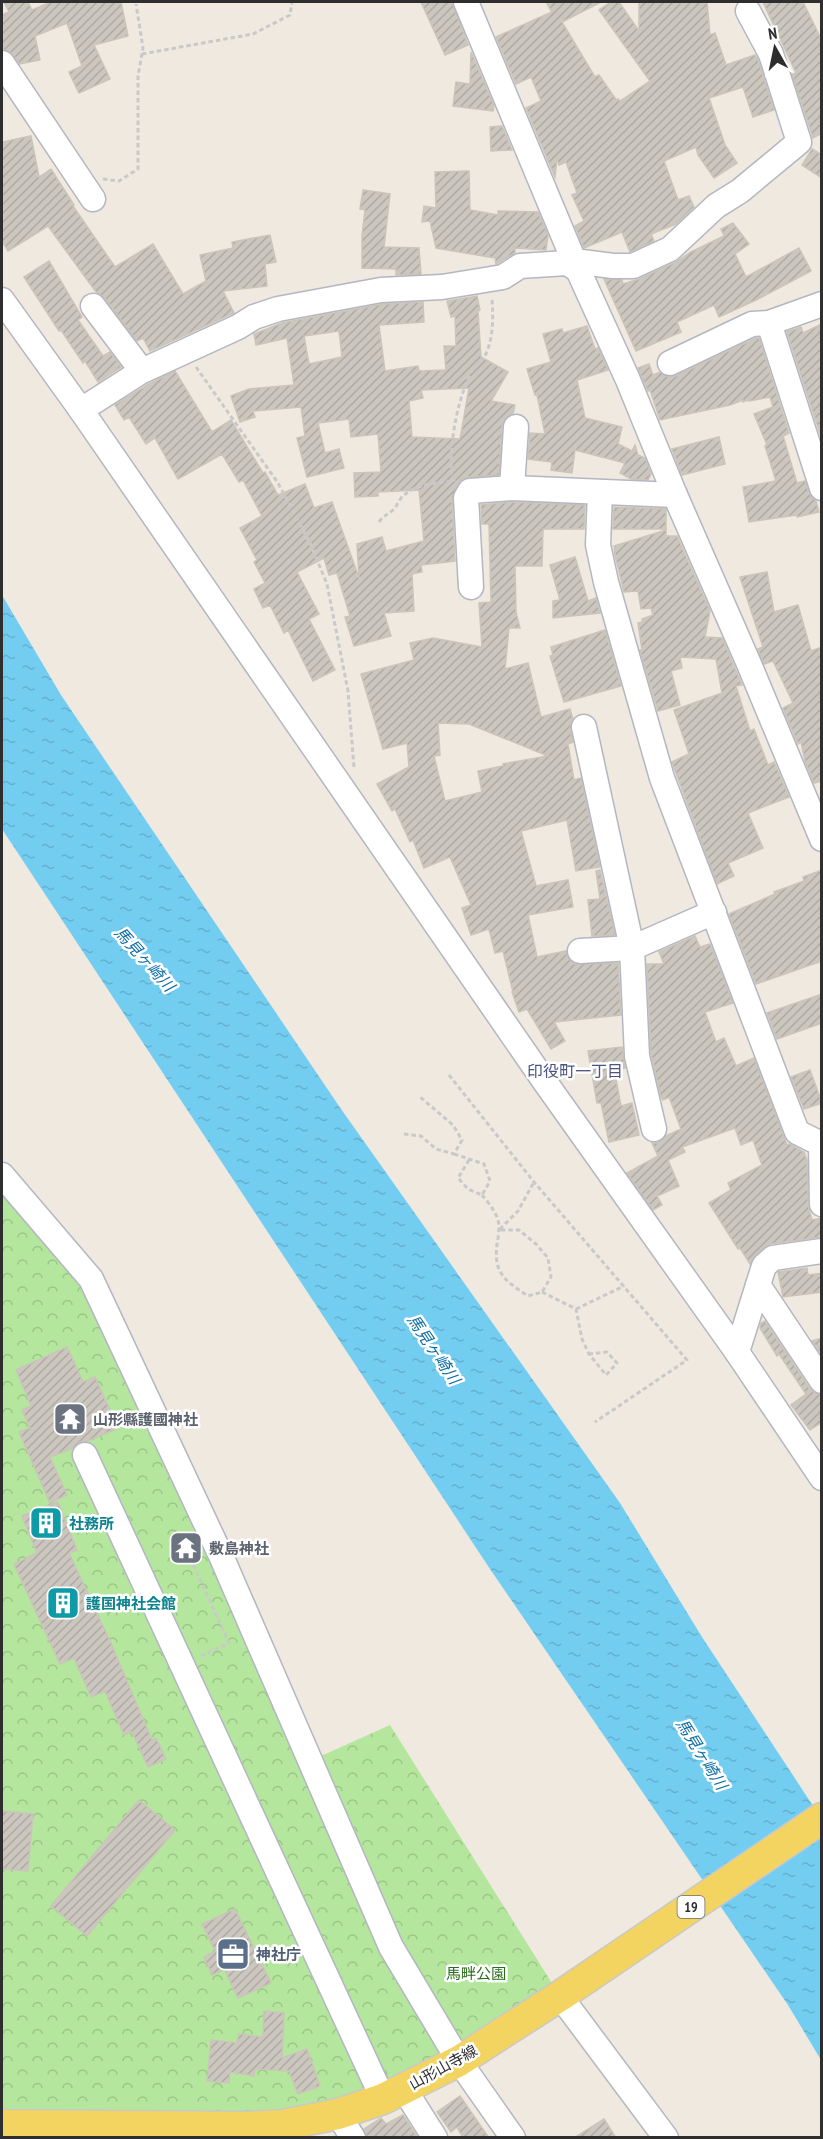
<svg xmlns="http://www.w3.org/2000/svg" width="823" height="2139" viewBox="0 0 823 2139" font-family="'PT Sans Narrow','Noto Sans JP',sans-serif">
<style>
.park{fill:url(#park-crowns)}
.water{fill:url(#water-ripples)}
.building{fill:url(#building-hatch);stroke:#cbc5b9;stroke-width:1.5;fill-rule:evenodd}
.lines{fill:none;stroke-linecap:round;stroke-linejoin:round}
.minor-casing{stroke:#b4b6c1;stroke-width:27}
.major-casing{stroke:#c9c9c9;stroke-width:33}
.path{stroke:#c9c9c9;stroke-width:3;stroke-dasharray:4.5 3;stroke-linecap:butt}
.minor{stroke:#fff;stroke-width:24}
.major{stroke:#f3d461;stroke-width:30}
.labels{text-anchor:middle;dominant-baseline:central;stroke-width:5;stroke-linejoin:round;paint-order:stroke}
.shield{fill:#fff;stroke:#6d6d6d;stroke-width:1.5}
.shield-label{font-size:14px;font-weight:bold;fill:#2e2e2e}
.worship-label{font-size:15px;font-weight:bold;fill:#5b616d;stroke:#fff;text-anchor:start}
.culture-label{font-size:15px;font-weight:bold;fill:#0d838f;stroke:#fff;text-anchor:start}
.service-label{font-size:15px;font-weight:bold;fill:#4e5e75;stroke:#fff;text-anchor:start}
.park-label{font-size:15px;fill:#2a6e1a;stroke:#fff}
.street-label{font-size:15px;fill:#2e2e2e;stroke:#fff}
.water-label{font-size:16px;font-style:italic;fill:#0c6ca4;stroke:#fff}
.neighbourhood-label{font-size:16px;fill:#4c5480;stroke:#fff}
</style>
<defs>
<pattern id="park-crowns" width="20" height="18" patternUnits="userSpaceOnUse" patternTransform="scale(1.5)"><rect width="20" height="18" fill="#b4e69d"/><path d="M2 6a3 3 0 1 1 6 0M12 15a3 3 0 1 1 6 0" fill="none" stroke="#9bc688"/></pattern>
<pattern id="water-ripples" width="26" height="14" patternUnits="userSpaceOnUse" patternTransform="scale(1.5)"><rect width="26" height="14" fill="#73cdf1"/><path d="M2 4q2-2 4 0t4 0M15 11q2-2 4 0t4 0" fill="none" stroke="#64b0cf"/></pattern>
<pattern id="building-hatch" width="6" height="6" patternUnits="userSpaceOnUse" patternTransform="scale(1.5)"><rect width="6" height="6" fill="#cbc7bf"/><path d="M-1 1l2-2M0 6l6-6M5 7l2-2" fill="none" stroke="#afaba4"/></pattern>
</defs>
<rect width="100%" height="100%" fill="#efe9e0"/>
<!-- park -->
<polygon class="park" points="2,1181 86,1281 310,1761 390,1725 560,1996 338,2114 2,2125"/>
<!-- water -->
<polygon class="water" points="2,595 61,695 341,1109 620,1503 702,1637 821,1818 821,2060 788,2005 490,1569 2,829"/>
<!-- building -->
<g class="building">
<polygon points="4,2 28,2 32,10 51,2 121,2 128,36 94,45 110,79 79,93 69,72 82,66 67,23 35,36 40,60 20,64 9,51 2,49 2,15 9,12"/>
<polygon points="421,2 452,2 468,45 445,55"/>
<polygon points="546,2 601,2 562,22 595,77 599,75 617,101 618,99 620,101 650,81 599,10 611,2 619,2 639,31 639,2 674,2 674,3 707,2 710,35 715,33 726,65 755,55 758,60 774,110 753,117 743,87 709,98 725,145 737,163 714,178 698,155 696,147 664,161 678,200 689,196 694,207 676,224 651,234 654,241 630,252 622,232 584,248 575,226 584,221 572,195 577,193 566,162 559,165 557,159 555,177 526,108 541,101 531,77 516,84 496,37 552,12"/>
<polygon points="763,2 803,2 822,41 822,133 813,138 792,74 796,73"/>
<polygon points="471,52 494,106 493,111 453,106 456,82 470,84"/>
<polygon points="502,126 512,150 491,151 490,127"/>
<polygon points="31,136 39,177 51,169 74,205 73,206 115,267 153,244 183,294 206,281 200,255 233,248 232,242 270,235 276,262 265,264 267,286 223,291 234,313 150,351 143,338 137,341 104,297 96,292 48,226 8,251 2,241 2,142"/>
<polygon points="812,149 822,155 822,178 802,165"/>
<polygon points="469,171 470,210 498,215 498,211 538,212 548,235 546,250 515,248 515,253 496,264 495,258 436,248 430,221 422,222 424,206 436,208 435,172"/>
<polygon points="363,190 390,194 384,247 419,248 421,274 396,275 396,269 362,268 362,236 365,210 360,209"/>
<polygon points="733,223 749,244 735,254 746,277 799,248 811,271 756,300 719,317 714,305 677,322 681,332 636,351 604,279 622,280 623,284 639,279 676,262 691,252 724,236 721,229"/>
<polygon points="49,261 82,317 78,320 103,356 110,352 121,367 98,382 85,361 83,363 61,330 59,331 24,277"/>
<path d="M477,296l3,14 -2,1 3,46 27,15 -17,29 24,4 -2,8 -8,6 -3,6 -3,50 -31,2 -6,2 -4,5 -6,15 3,62 -34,4 1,7 -10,2 2,37 -30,2 7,23 -37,10 -9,-29 5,-1 -13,-43 -8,2 -5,-17 -27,14 22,42 -10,5 26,51 -22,11 -25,-51 -4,3 -14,-28 -7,3 -9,-19 11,-6 -11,-21 3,-2 -17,-32 22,-12 -19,-36 -4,2 -17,-28 -44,25 -23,-41 -9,6 -17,-27 -5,3 -9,-15 34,-21 26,-13 37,61 19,-12 32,53 2,-1 13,23 27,-11 9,24 18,-6 27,76 -2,-34 25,-7 4,14 38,-10 -5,-51 -41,2v4l-23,1 -1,-24 27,-1 -3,-38 -27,3 -2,-18 -31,4 7,30 14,-4 5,19 -37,9 -10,-39 8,-2 -4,-29 -48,4 2,6 -15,5 -9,-26 18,-7 45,-4 -7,-47 -31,7 -2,-11 28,-11 101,-19 40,-2 1,20 -45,3 6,46 33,-5 1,5 27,-1 -2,-24h12l-1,-30 -4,1 -4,-16zM339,331l3,26 -33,7 -5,-28zM469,388l-9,51 -48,-2 -3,-36 14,-3 -2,-8z"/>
<polygon points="822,324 822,440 787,332 801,327 803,333"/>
<polygon points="587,326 595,349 598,348 608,370 577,380 585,418 622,427 618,444 632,451 635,445 638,455 645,458 651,474 648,480 631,479 620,473 625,463 575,450 572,473 551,470 552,462 528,459 530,433 545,434 537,395 535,395 527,369 551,362 543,334 562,329 563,333"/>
<polygon points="756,338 759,338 789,433 783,436 797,483 805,481 809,493 816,501 819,512 797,517 797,515 749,522 743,487 776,481 765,446 767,445 754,414 773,407 770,397 749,401 748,400 743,402 743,400 730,405 660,420 650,390 648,391 638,368 649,364 653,375 660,372 668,377 676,376"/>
<polygon points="719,437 725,464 682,475 672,449"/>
<path d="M512,502l73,3 -1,24h-41l-1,37h-27l1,46 4,16h-11l-4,41 23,-6 13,54 29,-8 3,10 -3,10 3,13 -5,2 6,36 7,-2 19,89 -24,4 -9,-51 -46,11 15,55 32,-6 5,27 -45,8 9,42 29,-6 2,7 6,6 44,-1 3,52 -67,7 11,19 -14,8 -24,-40 -8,3 -7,-20h1l-10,-41 -8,2 -6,-24 -18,6 -9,-27 9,-3 -21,-48 -26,11 -11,-28 -3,2 -15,-33 -3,2 -15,-27 32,-17 -2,-24 -24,6 -22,-75 53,-14 -4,-17 23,-5 49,9 -3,-44 12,-1 -2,-78h-7l-1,-19zM438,723l31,1 79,32 -45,8v2l-25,5 4,21 -37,9 -11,-45 6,-1z"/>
<polygon points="614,507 666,509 666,529 613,529"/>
<polygon points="666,530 666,536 677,536 710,611 705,637 722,638 742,685 736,686 750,731 754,729 768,765 774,762 789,797 748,813 763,848 728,863 734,876 717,884 672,762 689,754 674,710 722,693 716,659 680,657 682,668 671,671 680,705 658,711 640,650 642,650 638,623 642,622 642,619 653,615 651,608 641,609 638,591 624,592 615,555 614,546"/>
<polygon points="575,557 588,601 596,598 600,613 553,618 553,601 560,600 550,565"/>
<polygon points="767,572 774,612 798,605 811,651 822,647 822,781 814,783 805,761 801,742 798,744 783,708 793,703 773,661 764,664 758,649 763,647 740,577"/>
<polygon points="605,630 621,686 564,702 550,656 553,655 551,647"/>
<polygon points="600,870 615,935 592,936 588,900 600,899 596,871"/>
<polygon points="822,870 822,961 756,984 729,914 775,894 774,892 804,881 803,877"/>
<polygon points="695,936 700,947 710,944 733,1003 705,1012 716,1042 724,1038 736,1066 754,1058 787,1145 790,1144 804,1152 807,1160 808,1205 812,1220 822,1218 822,1237 770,1244 755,1255 750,1264 740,1248 738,1249 709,1203 731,1190 728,1183 762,1165 753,1140 741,1145 735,1128 682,1147 685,1152 668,1160 679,1186 657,1196 662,1205 653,1210 627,1173 658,1156 652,1143 658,1143 666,1136 681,1129 669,1097 663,1100 661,1097 651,1054 647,964 664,964 659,952"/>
<polygon points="822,994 822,1023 777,1039 767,1013"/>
<polygon points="622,1047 625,1068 614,1069 621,1106 632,1103 639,1135 609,1142 601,1103 597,1103 588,1051"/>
<polygon points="810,1070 822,1103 804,1109 791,1077"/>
<polygon points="807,1268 808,1275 822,1273 822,1292 783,1297 778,1272"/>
<polygon points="765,1321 810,1389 815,1393 822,1395 822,1422 810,1430 791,1405 806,1394 779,1354 777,1356 760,1328 761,1323"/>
<polygon points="822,1338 822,1355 812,1341"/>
<polygon points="67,1347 83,1382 95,1377 118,1428 88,1441 80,1442 73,1448 50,1457 67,1495 50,1503 19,1432 30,1428 22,1410 31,1406 16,1370"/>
<polygon points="58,1502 77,1550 69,1553 110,1641 152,1740 156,1738 166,1759 148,1767 132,1732 124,1735 105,1691 91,1697 74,1658 60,1664 14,1564 37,1553 22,1516"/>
<polygon points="139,1800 175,1830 87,1936 51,1906"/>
<polygon points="2,1811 33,1814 28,1871 2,1869"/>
<polygon points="235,1909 271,1983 238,1998 224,1969 212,1975 204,1957 215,1951 202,1924"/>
<polygon points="264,2011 284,2013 282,2058 307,2049 320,2086 298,2094 289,2071 255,2069 254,2076 230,2072 229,2083 207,2081 211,2040 237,2043 239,2034 263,2037"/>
<polygon points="460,2096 489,2138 463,2138 457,2127 451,2132 437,2112"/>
<polygon points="403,2115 418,2138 367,2138 364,2129 381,2118 386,2124"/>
<polygon points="604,2119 616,2138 574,2138"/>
</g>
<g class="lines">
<!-- minor casing -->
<g class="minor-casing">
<g id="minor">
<polyline points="466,2 574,261 628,380 675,495 749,664 822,839"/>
<polyline points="2,63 93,199"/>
<polyline points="574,261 613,266 633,266 670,249 716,206 740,191 799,142 771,54 748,11"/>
<polyline points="2,300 81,410 545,1082 737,1352 822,1478"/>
<polyline points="93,306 142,371"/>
<polyline points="769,323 822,488"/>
<polyline points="670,363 752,324 769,323 822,304"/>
<polyline points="81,410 142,371 238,327 254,317 278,309 381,290 442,287 503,277 520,266 567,263 580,271"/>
<polyline points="512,488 516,427"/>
<polyline points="600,493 598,545 606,582 662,778 797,1132 821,1144 822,1204"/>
<polyline points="471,587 466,498 470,491 512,488 675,495"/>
<polyline points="584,727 632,948 637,1056 654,1129"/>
<polyline points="580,951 632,948 714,912"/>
<polyline points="2,1175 91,1279 222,1558 391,1947 459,2061 513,2138"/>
<polyline points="758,1285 822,1381"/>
<polyline points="737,1352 764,1266 773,1258 822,1251"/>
<polyline points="85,1455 383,2099"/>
<polyline points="560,1996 666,2138"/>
<polyline points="404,2089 435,2138"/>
<polyline points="338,2114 353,2138"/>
</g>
</g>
<!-- major casing -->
<g class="major-casing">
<polyline id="major" points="2,2125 246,2127 283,2125 338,2114 383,2099 459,2061 560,1996 822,1818"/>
</g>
<!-- path -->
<g class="path">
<polyline points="142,54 253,34 290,15 292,2"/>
<polyline points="103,179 119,181 138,169 138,76 143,48 136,4"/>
<polyline points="196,367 278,483 311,545 327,584 348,691 354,768"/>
<path d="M455,481l-4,-4c-1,-35 5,-71 19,-103 3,-7 11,-11 15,-18 9,-19 8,-38 7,-59"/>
<path d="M379,522c6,-8 9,-7 15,-13 3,-3 4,-8 8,-12 13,-13 33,-14 51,-16"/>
<polyline points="449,1075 534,1182 687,1360 595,1422"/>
<polyline points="404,1134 421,1136 436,1149 454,1154 462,1140 453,1125 419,1096"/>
<polyline points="454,1154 484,1164 490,1181 482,1195 468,1189 458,1178 469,1160"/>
<path d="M482,1195c5,6 11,13 14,20 4,7 3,16 2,23 -6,33 4,41 30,58l14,-4 9,-15 -3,-19 -12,-14 -17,-14h-20l19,-19 16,-29"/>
<polyline points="542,1292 576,1309 582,1339 589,1354 606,1375 617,1363 607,1352 589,1354"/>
<polyline points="576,1309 624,1286"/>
<polyline points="190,1558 229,1643 201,1656"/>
</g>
<!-- minor -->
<use href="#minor" class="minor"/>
<!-- major -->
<use href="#major" class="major"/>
</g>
<!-- icons -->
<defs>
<g id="temple-square" transform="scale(1.725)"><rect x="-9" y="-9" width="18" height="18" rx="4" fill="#6b7280" stroke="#fff"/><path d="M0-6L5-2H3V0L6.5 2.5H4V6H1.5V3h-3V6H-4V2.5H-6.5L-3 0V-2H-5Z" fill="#fff"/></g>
<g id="building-square" transform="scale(1.725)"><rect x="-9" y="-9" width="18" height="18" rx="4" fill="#0f9aa8" stroke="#fff"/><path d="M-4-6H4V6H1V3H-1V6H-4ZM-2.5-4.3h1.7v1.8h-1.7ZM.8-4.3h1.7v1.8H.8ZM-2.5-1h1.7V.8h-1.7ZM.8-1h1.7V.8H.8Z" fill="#fff"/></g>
<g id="office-square" transform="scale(1.725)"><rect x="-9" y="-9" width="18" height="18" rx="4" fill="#5c6f8a" stroke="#fff"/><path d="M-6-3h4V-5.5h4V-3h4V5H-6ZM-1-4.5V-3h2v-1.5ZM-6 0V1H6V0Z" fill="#fff"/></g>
</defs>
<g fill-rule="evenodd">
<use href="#temple-square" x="70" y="1419"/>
<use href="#building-square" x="46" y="1523"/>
<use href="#temple-square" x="186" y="1548"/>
<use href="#building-square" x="63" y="1603"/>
<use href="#office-square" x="233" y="1954"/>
</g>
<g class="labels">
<!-- shield labels -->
<rect class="shield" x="677.5" y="1896" width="27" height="22" rx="4.5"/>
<g class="shield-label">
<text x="691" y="1907">19</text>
</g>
<!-- worship labels -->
<g class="worship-label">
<text x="93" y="1419">山形縣護國神社</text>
<text x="209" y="1548">敷島神社</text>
</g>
<!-- culture labels -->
<g class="culture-label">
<text x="69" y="1523">社務所</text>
<text x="86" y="1603">護国神社会館</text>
</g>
<!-- service labels -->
<g class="service-label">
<text x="256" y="1954">神社庁</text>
</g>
<!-- park labels -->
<g class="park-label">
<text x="476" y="1973">馬畔公園</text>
</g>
<!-- street labels -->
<g class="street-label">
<text transform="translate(443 2067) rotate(-29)">山形山寺線</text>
</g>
<!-- water labels -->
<g class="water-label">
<text transform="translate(145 959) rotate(48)">馬見ヶ崎川</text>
<text transform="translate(434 1349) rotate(56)">馬見ヶ崎川</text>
<text transform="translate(702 1754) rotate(58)">馬見ヶ崎川</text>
</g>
<!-- neighbourhood labels -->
<g class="neighbourhood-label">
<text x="575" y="1071">印役町一丁目</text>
</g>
</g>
<!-- border -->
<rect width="823" height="2139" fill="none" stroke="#2e2e2e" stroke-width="6"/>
<!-- north arrow -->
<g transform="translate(775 48) rotate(351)" stroke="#ffffff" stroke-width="4.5" paint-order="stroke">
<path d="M0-4.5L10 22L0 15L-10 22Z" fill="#2e2e2e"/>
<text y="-9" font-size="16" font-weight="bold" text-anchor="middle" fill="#2e2e2e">N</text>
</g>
</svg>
